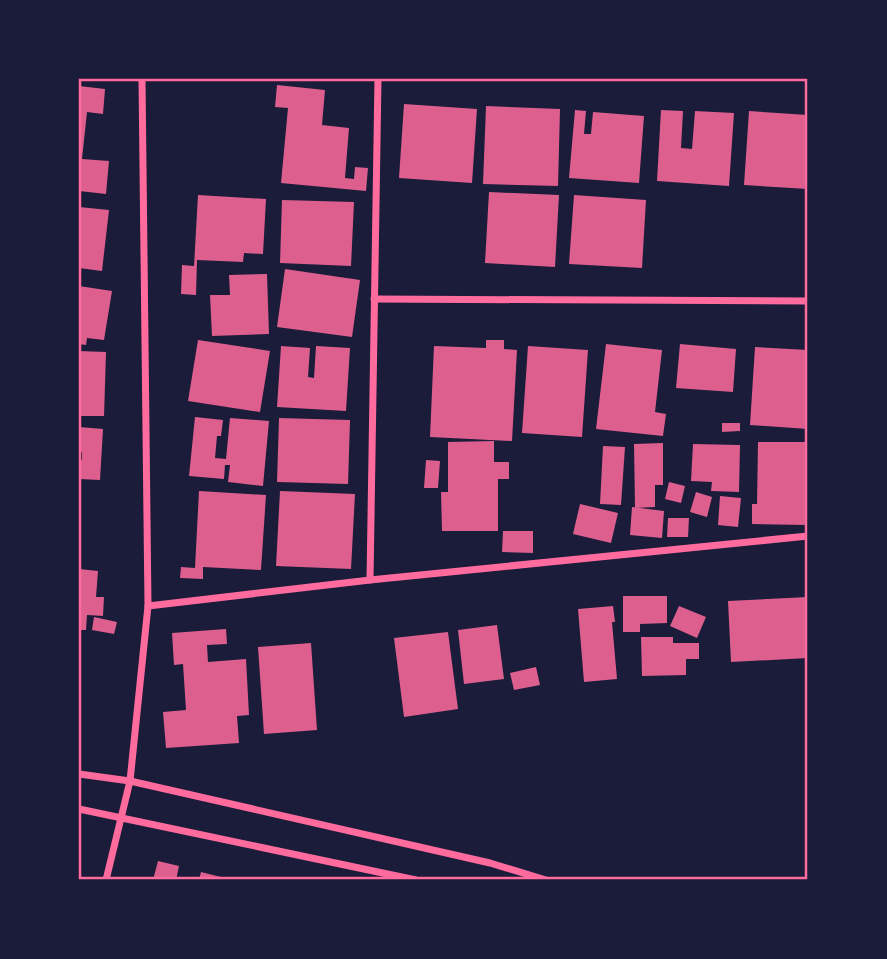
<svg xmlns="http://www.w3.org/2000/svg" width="887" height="959" viewBox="0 0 887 959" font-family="'Noto Sans',sans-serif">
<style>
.building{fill:#dd5f8e}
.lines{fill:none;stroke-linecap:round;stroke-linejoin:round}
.minor{stroke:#ff6b9d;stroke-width:7}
.neatline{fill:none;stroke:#ff6b9d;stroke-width:2.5}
</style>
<rect width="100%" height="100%" fill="#1b1b3a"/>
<!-- building -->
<g class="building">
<polygon points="277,85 325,90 322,125 349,128 345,178 354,179 355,167 368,168 366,191 281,183 288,108 275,107"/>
<polygon points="79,86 105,89 103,114 87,112 82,159 109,161 106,194 79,191"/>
<polygon points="404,104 477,109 472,183 399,178"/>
<polygon points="486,106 560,109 558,186 483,184"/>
<polygon points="575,110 586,111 584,134 591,134 593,112 644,116 639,183 569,178"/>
<polygon points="661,110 683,111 681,148 692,149 695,111 734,113 729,186 657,181"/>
<polygon points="749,111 808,115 808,189 744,185"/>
<polygon points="489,192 559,195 555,267 485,263"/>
<polygon points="198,195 266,199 263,254 244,253 243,262 197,260 196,295 181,294 182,265 194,266"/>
<polygon points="574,195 646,200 642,268 569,264"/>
<polygon points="282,200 354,202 351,266 280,263"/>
<polygon points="79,207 109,210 102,271 79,268"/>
<polygon points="285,269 360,280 352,337 277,327"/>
<polygon points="267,274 269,334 212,336 210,295 230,295 229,275"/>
<polygon points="79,286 112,291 104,340 87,338 86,345 79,344"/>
<polygon points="198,340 270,351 260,412 188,401"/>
<polygon points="486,340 504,340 504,349 517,350 512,441 430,437 434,346 486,348"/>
<polygon points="606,344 662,350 655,412 666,414 663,436 596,429"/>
<polygon points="680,344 736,349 733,392 676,388"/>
<polygon points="281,346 310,348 308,377 314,378 316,346 350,348 346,411 277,407"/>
<polygon points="528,346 588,350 582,437 522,433"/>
<polygon points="755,347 808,350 808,429 750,425"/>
<polygon points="79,351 106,352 104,416 79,416"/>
<polygon points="195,417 223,420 221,436 217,436 215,458 226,459 230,418 269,421 263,486 228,482 230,465 225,465 224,479 189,476"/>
<polygon points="279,418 350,420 348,484 277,482"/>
<polygon points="722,423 740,423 740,431 722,432"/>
<polygon points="79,427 103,429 100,480 79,479 79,460 82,460 82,452 79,452"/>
<polygon points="494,441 494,462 509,462 509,479 498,479 498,531 442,531 441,492 448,492 448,442"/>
<polygon points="758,442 808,442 808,525 752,524 752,504 757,504"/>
<polygon points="663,443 663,485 655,485 655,507 635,508 634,444"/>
<polygon points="693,444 740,445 739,492 711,491 712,482 691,481"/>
<polygon points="603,446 625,447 621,505 600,504"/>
<polygon points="426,460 440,461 438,488 424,488"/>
<polygon points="669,482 685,486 681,503 665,499"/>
<polygon points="199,491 266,495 261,570 203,567 203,579 180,578 181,567 195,568"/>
<polygon points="280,491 355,494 351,569 276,566"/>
<polygon points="696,492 712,497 707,517 690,512"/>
<polygon points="720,496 741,498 738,527 718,525"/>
<polygon points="580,504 618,513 611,543 573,534"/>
<polygon points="632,507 664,511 662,538 630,535"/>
<polygon points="668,518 689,518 688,537 667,537"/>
<polygon points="503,531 533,531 533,553 502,552"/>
<polygon points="79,569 98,571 96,597 104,597 103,616 87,615 86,630 79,630"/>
<polygon points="623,596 667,596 667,623 640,624 640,632 623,632"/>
<polygon points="808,597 808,658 731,662 728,601"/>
<polygon points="613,606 615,622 612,622 617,679 584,682 578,609"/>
<polygon points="679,606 706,617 697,638 670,626"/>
<polygon points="94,617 117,622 114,634 92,630"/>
<polygon points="497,625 504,679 464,684 458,630"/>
<polygon points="226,629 227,644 207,645 208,662 246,659 249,715 237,716 239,743 166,748 163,712 186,710 183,664 174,665 172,633"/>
<polygon points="448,632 458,709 404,717 394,638"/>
<polygon points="641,637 673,637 673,643 699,643 699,659 686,659 686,675 642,676"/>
<polygon points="311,643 317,730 264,734 258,647"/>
<polygon points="536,667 540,685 514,690 510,673"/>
<polygon points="158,861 179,866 176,880 153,880"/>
<polygon points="201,872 225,878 224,880 199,880"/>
</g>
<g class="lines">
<!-- minor -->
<g class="minor">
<polyline points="374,299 808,301"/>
<polyline points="370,580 378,79"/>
<polyline points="148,606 370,580 808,536"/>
<polyline points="79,774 130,781 490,863 546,880"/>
<polyline points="79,809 416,880"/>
<polyline points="106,880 130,781 148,606 142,79"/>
</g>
</g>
<!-- border -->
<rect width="887" height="959" fill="none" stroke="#1b1b3a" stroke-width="161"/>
<rect x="80" y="80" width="726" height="798" class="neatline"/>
</svg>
